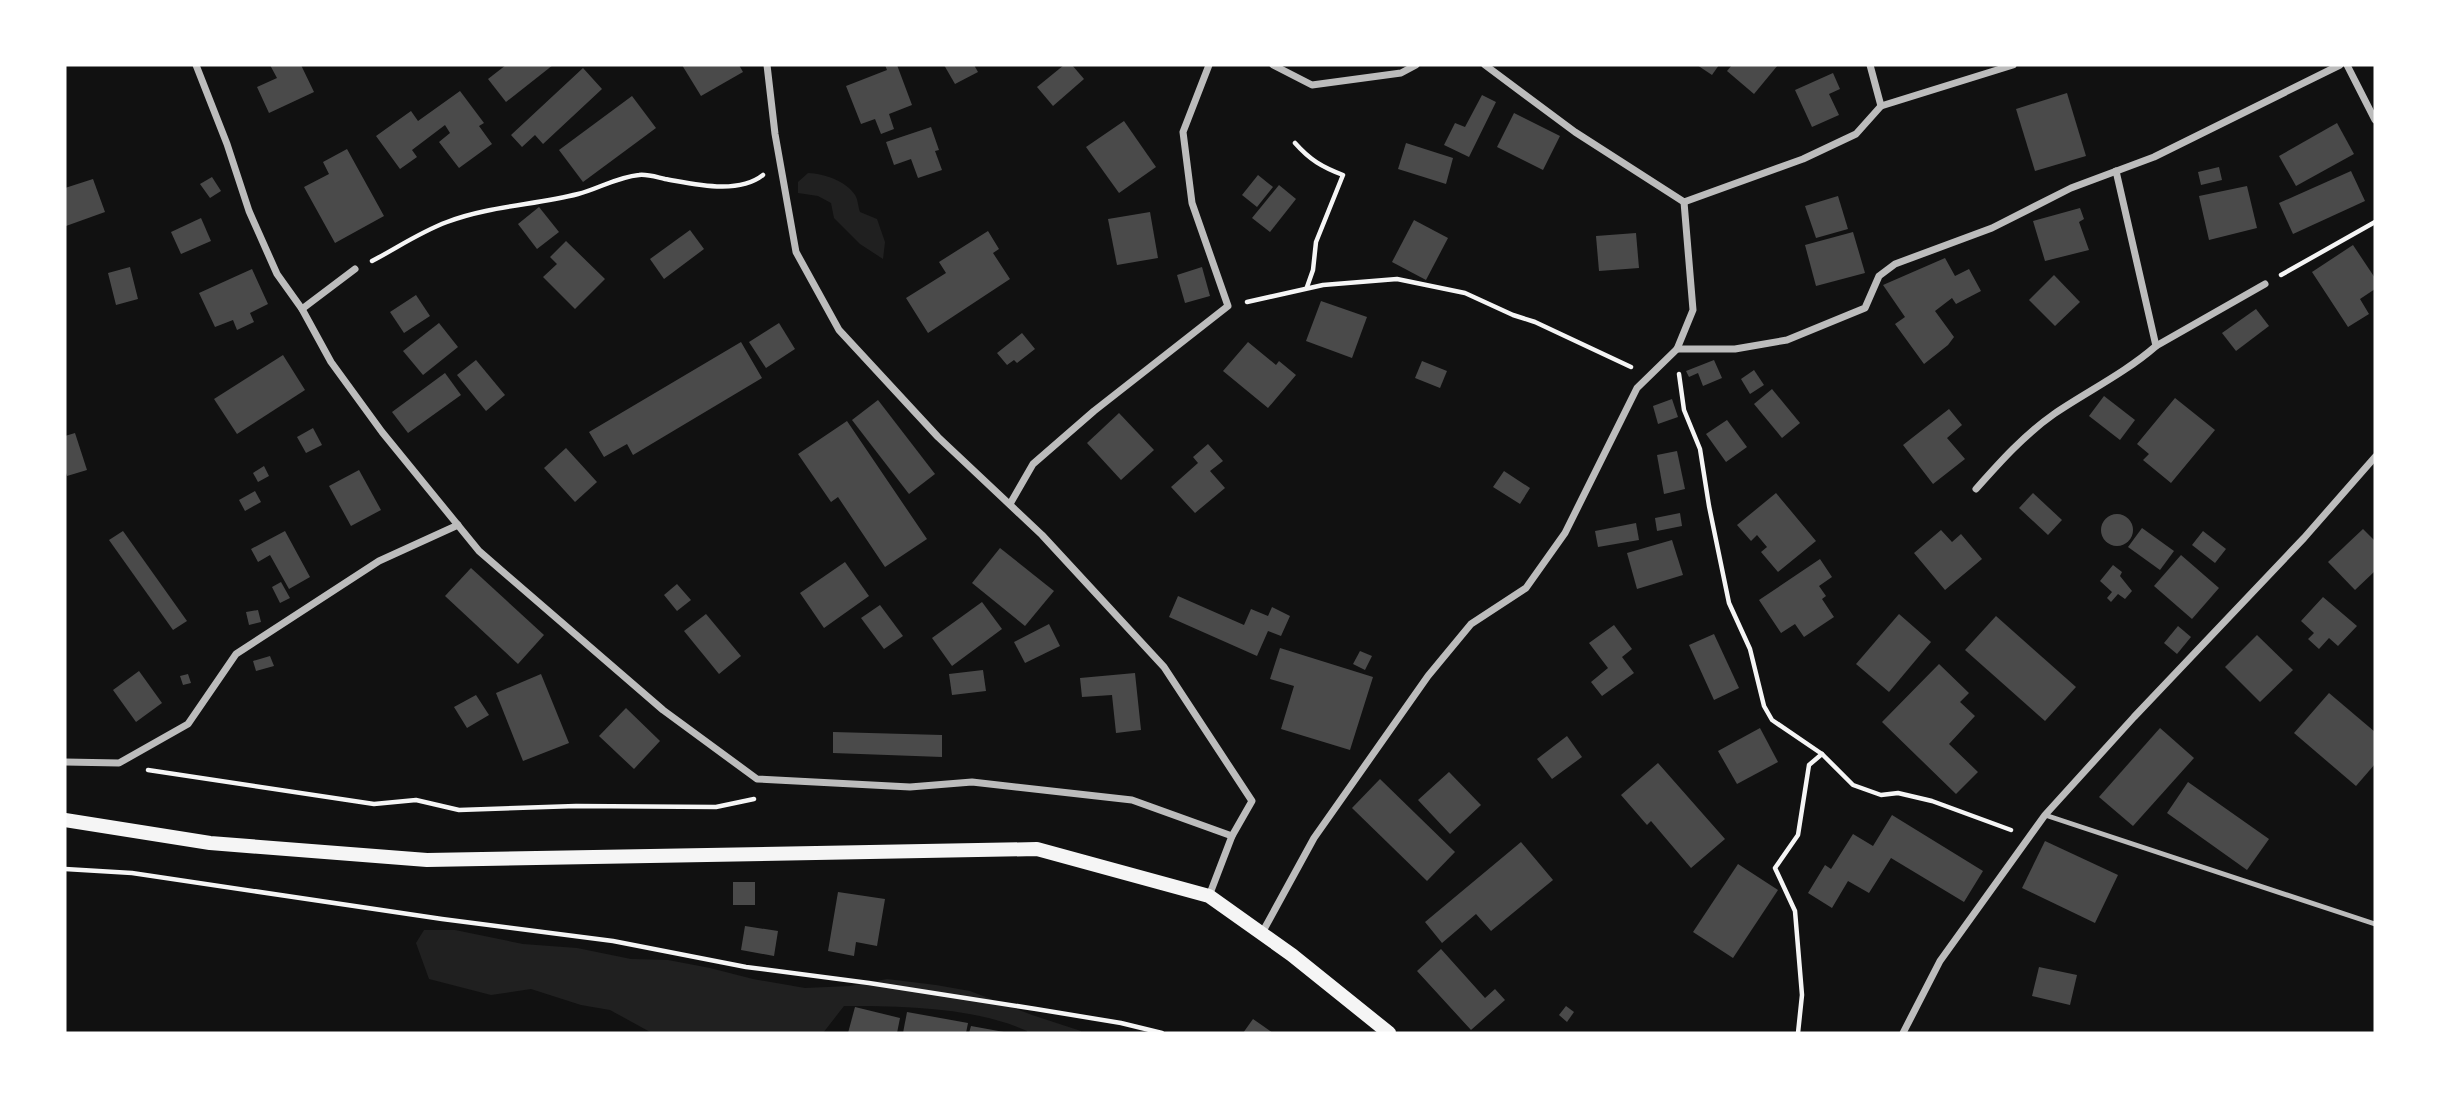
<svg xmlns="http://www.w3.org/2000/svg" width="2440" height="1098" viewBox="0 0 2440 1098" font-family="'IBM Plex Sans',sans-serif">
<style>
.green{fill:#202020}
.building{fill:#4a4a4a}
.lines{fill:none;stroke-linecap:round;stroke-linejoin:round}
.path{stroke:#f5f5f5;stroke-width:4.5}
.service{stroke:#bcbcbc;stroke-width:5}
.minor{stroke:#bcbcbc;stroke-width:7}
.secondary{stroke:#f5f5f5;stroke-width:14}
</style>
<rect width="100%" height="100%" fill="#111"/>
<!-- green -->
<g class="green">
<path d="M808,173c16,1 37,7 47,22 3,4 3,12 5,17l17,7 8,23 -2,17 -23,-15 -26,-26 -3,-15 -13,-7 -20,-3v-11z"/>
<path d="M424,930h31l68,14 54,4 54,11 37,1 42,8 43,11 52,9 45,-2 37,-7 49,6 34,6 62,24 49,16v2h-54v-2c-53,-24 -125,-25 -183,-25l-21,27h-171l-42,-23 -29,-5 -50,-16 -40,6 -62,-16 -13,-36z"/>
</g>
<!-- building -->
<g class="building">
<polygon points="270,65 301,65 314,92 269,113 257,87 277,78"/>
<polygon points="506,65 553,65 506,102 488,79"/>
<polygon points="682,65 739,65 743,72 701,96"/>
<polygon points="885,65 897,65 912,105 889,114 894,129 881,134 875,119 861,124 846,86 887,70"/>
<polygon points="944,65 974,65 978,72 955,84"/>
<polygon points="1064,65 1072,65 1084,79 1053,106 1037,87"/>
<polygon points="1697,65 1719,65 1712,75"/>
<polygon points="1732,65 1778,65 1754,94 1727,71"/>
<polygon points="583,68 602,89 543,144 535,135 522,147 511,135"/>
<polygon points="1833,73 1840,89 1829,94 1839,115 1812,127 1795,90"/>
<polygon points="460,91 484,123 479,126 492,144 459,168 439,142 450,133 445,125 412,150 417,157 400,169 376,136 411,111 418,121"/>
<polygon points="2067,93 2086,156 2035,171 2016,109"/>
<polygon points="1482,95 1496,102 1469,157 1444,145 1455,123 1465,127"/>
<polygon points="632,96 656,128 583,182 559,150"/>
<polygon points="1514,113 1560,136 1543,170 1497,147"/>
<polygon points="1124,121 1156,167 1119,193 1086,147"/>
<polygon points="2337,123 2354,154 2296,186 2279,156"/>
<polygon points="931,127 939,150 935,151 942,170 918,178 911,159 894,165 886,142"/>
<polygon points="1406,143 1453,158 1446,184 1398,169"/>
<polygon points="347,149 384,216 335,243 304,187 329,174 323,162"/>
<polygon points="2219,167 2222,180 2201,185 2198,172"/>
<polygon points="2351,171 2365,201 2293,234 2279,203"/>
<polygon points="1258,175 1273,187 1257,207 1242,195"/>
<polygon points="212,177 221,191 210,198 200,184"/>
<polygon points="93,179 105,212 66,226 65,188"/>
<polygon points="1279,185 1296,199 1270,232 1252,218"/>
<polygon points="2247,186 2257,228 2209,240 2199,196"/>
<polygon points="1838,196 1848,229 1816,238 1805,206"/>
<polygon points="539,207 559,232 537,249 518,224"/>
<polygon points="2080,208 2084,219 2079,222 2089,250 2045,261 2033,221"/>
<polygon points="1150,212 1158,258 1117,265 1108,219"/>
<polygon points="201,218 211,241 181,254 171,232"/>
<polygon points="1414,220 1448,238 1426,280 1392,262"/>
<polygon points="690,230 704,249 664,279 650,259"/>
<polygon points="988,231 999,249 993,253 1010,279 928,333 906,298 946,273 939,262"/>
<polygon points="1853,232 1865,273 1816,286 1805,245"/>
<polygon points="1636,233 1639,268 1599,271 1596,236"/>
<polygon points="566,241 605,279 575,309 543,277 557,264 550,257"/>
<polygon points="2353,245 2375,278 2375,289 2360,299 2369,314 2348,327 2312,272"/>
<polygon points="1945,258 1955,276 1969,269 1981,291 1956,304 1952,298 1935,311 1954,337 1948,345 1924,364 1895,324 1905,317 1883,285"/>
<polygon points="130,267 138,299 116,305 108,273"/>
<polygon points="1202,267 1210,296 1185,303 1177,275"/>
<polygon points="252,269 268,304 250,313 254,322 237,330 233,320 215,327 199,293"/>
<polygon points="2054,275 2080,302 2055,326 2029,300"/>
<polygon points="416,295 430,316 404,333 390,312"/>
<polygon points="1321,301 1367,317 1352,358 1306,341"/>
<polygon points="2256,309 2269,326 2236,351 2222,333"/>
<polygon points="439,323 458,347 423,375 403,351"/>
<polygon points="779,323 795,349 766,368 749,342"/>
<polygon points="1022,333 1035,349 1017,363 1014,360 1007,365 997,353"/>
<polygon points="741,342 762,378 633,455 627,444 604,457 589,432"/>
<polygon points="1248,342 1276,365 1279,361 1296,375 1268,408 1223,371"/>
<polygon points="283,355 305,390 237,434 214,399"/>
<polygon points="476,360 505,395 486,411 457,375"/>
<polygon points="1714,360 1722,378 1703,386 1698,373 1689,377 1686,371"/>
<polygon points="1422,361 1447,371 1440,388 1415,378"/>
<polygon points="1754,370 1764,385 1750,394 1741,379"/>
<polygon points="445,373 461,395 408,433 392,412"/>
<polygon points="1772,389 1800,423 1782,438 1754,404"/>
<polygon points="2104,396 2135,420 2120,440 2089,416"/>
<polygon points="2175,398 2215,430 2171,483 2143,460 2149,454 2137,444"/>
<polygon points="1672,399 1678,417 1658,424 1653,406"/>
<polygon points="878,400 935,474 909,494 852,420"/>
<polygon points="1949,409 1962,425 1947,438 1965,459 1933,484 1903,445"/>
<polygon points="1119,413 1154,450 1121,480 1087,443"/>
<polygon points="1727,420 1747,447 1726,462 1706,434"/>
<polygon points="847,421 927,539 885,567 838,497 831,502 798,454"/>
<polygon points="313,428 322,445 306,453 297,437"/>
<polygon points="75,433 87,470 67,476 65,470 65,436"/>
<polygon points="1208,444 1223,461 1210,471 1225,488 1195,513 1171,487 1198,463 1193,457"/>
<polygon points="566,448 597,482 575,502 544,468"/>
<polygon points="1677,451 1685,489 1664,494 1657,455"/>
<polygon points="264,466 269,476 258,482 253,473"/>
<polygon points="359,470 381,510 351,526 329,486"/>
<polygon points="1504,471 1530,488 1520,504 1493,487"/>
<polygon points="255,491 261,502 245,511 239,500"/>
<polygon points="1776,493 1816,541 1778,572 1761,552 1767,547 1757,535 1751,541 1737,525"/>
<polygon points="2033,493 2062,520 2048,535 2019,508"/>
<polygon points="1680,513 1682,526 1657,531 1655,518"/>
<circle cx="2117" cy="530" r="16"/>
<polygon points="1636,523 1639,540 1598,547 1595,531"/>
<polygon points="2142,528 2174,551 2160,570 2128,547"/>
<polygon points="2363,529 2375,541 2375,571 2355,590 2328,562"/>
<polygon points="1941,530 1952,542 1961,534 1982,559 1945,590 1914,553"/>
<polygon points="123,531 187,621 173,630 109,540"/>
<polygon points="285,531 310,577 289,589 270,555 258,562 251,549"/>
<polygon points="2203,531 2226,549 2215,563 2192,545"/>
<polygon points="1672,540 1683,575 1637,589 1627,553"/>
<polygon points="1000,548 1054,591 1025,626 972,583"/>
<polygon points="2181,555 2219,588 2192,619 2154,586"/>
<polygon points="1820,559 1832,577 1819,586 1826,596 1822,599 1834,617 1804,637 1795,624 1781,633 1759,600"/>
<polygon points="845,562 869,596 824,628 800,593"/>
<polygon points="2113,565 2122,572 2120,576 2132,591 2125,599 2118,594 2111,602 2107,598 2112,592 2100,581"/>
<polygon points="471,568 544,635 518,664 445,596"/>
<polygon points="281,582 290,598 280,603 272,587"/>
<polygon points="677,584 691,600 677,611 664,595"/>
<polygon points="1178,596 1244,625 1251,609 1268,616 1272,607 1290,616 1281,636 1268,631 1257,656 1169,617"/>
<polygon points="2323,597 2357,626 2338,646 2329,638 2319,649 2308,639 2314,633 2301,621"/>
<polygon points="982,602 1002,629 952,666 932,638"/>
<polygon points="880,605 903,636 884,649 861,618"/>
<polygon points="258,610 261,622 249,625 246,612"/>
<polygon points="706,614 741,656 719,674 684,631"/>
<polygon points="1899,614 1931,642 1889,692 1856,664"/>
<polygon points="1996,616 2076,687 2045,721 1965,650"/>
<polygon points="1049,624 1060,646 1025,663 1014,642"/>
<polygon points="1614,625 1632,649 1622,657 1634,673 1602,696 1591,682 1608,668 1589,643"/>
<polygon points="2178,626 2191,637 2177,654 2164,643"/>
<polygon points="1714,634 1739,688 1714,700 1689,645"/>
<polygon points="2257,635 2293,670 2260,702 2225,667"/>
<polygon points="1280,648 1373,677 1350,750 1281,729 1294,686 1270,679"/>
<polygon points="1360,651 1372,656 1365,670 1353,664"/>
<polygon points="270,656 274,666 256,671 253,661"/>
<polygon points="1939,664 1969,693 1960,702 1975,716 1949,744 1978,772 1956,794 1882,722"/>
<polygon points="983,670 986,691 952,695 949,674"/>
<polygon points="139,671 162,703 136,722 113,690"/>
<polygon points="1135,673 1141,730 1116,733 1112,695 1082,697 1080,678"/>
<polygon points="188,674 191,683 183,685 180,676"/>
<polygon points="541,674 569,743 523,761 496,693"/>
<polygon points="2329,693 2375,732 2375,764 2356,786 2294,733"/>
<polygon points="476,695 489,715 467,728 454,707"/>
<polygon points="626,708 660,741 634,769 599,736"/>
<polygon points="1760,728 1778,762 1737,784 1718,751"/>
<polygon points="2160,728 2194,758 2133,826 2099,797"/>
<polygon points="833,732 942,735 942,757 833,753"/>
<polygon points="1567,736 1582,757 1552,779 1537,759"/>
<polygon points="1658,763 1725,839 1691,868 1651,821 1647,825 1621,795"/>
<polygon points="1449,772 1481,805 1450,834 1418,800"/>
<polygon points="1380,779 1455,852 1427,881 1352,808"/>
<polygon points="2188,782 2269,839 2247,870 2167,813"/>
<polygon points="1892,815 1983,871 1964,902 1891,858 1869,893 1848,881 1832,908 1808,893 1825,865 1831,869 1853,834 1873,846"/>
<polygon points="2045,841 2118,875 2095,923 2022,888"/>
<polygon points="1521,842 1553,880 1491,931 1476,914 1442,943 1425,922"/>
<polygon points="1738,864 1778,890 1733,958 1693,932"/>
<rect x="733" y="882" width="22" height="23"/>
<polygon points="838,892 885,899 877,946 856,942 854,956 828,951"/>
<polygon points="745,926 778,931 774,956 741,950"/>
<polygon points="1441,949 1485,998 1495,989 1505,1000 1471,1030 1417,971"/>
<polygon points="2039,967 2077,975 2070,1005 2032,996"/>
<polygon points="1566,1006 1574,1012 1567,1022 1559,1015"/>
<polygon points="855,1007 900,1018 897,1033 848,1033"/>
<polygon points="907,1012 968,1023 966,1033 903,1033"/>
<polygon points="1253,1019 1273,1033 1243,1033"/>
<polygon points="971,1026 1004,1032 1004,1033 969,1033"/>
</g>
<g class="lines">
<!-- path -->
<g class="path">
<path d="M1295,143c15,17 27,24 48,32l-27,67 -3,28 -6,17"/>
<path d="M372,261c25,-13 48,-29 75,-39 42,-16 88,-17 131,-28 20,-5 39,-17 61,-19 8,-1 17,2 26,4 29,5 73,16 98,-4"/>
<polyline points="2281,275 2375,222"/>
<polyline points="1247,302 1323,285 1397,279 1465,293 1513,315 1535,322 1631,367"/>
<polyline points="1679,374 1684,410 1700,449 1709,506 1729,603 1750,649 1764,706 1772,720 1822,754 1853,785 1881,795 1898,793 1932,801 2011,830"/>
<polyline points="148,770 374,804 416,800 459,810 576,806 716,807 754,799"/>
<polyline points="65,869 132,873 442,919 613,941 746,967 869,983 1036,1009 1121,1023 1162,1033"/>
<polyline points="1798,1033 1802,995 1795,911 1775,868 1798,835 1809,765 1822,754"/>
</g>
<!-- service -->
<polyline class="service" points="2045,815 2375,924"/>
<!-- minor -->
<g class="minor">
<polyline points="196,65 227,144 249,211 277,274 302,309 331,362 382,432 479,551 663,710 757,779 910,787 972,782 1132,800 1232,836"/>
<polyline points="767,65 775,134 796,252 839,330 938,437 1042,535 1164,667 1252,801 1232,836 1209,896"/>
<polyline points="1273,65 1312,85 1401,73 1416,65"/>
<polyline points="1485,65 1575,132 1684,202 1803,159 1856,134 1881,106 1870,65"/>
<polyline points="2347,65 2375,120"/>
<polyline points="1881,106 2013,65"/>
<polyline points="302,309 355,269"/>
<polyline points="2156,346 2265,284"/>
<polyline points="1677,349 1735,349 1787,340 1865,308 1879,276 1895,264 1992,228 2071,188 2154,157 2340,65"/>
<path d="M1976,489c24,-27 48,-54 78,-75 34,-23 71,-41 102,-68l-40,-175"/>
<polyline points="1010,504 1033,464 1094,411 1228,306 1192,203 1183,132 1209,65"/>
<polyline points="65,762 119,763 188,724 236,654 379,561 458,525"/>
<polyline points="1262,933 1314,838 1428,676 1471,624 1526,588 1565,533 1637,388 1677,349 1693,310 1684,202"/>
<polyline points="1903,1033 1940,961 2045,815 2134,717 2304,538 2375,457"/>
</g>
<!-- secondary -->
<polyline class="secondary" points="65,820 210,843 427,860 1037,849 1209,896 1292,955 1389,1033"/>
</g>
<!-- border -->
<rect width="2440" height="1098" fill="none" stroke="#ffffff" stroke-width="133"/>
</svg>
